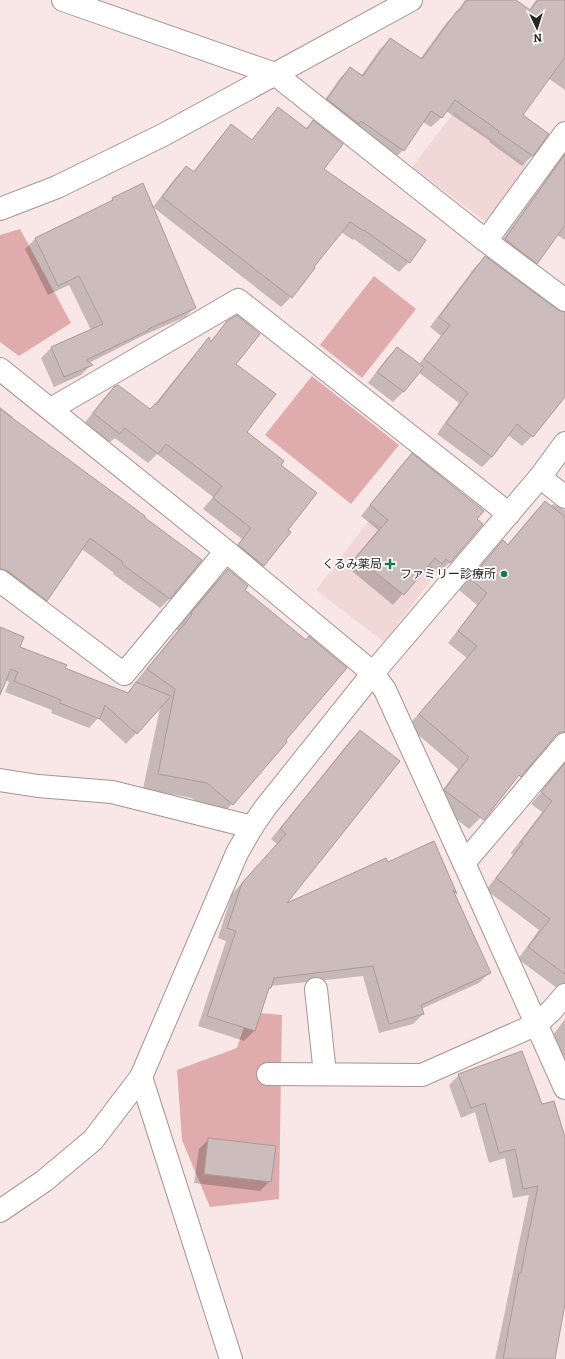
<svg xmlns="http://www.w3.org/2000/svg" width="565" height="1359" viewBox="0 0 565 1359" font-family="Bitter,'Noto Sans JP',serif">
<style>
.built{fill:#f2d7d7}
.green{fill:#e0abac}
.shadow{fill:#0003}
.building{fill:#cdbcbc;stroke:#ab9a9a}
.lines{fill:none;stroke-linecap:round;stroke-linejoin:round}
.minor-casing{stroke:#a59495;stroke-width:24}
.minor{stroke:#fff;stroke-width:22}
.poi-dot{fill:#167850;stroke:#fff;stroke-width:1.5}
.labels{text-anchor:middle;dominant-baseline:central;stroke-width:3.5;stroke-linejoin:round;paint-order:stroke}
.poi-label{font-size:12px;fill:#2b2424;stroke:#fff;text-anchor:end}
</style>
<rect width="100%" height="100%" fill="#f9e6e6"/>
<!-- built -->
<g class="built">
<polygon points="454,112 528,166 486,222 412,167"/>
<polygon points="370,519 438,571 384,642 316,590"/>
</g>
<!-- green -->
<g class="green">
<polygon points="20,229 71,323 19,356 0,342 0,235"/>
<polygon points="374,276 416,309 362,378 320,345"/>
<polygon points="312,376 399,445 351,504 265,435"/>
<polygon points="249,1012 282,1015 279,1199 210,1207 182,1140 177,1070 237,1048"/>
</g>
<!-- shadow -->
<g class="shadow">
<polygon points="465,0 515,0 529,10 536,0 565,0 565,90 548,78 522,115 548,134 532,156 522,166 489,142 490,141 446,111 441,118 431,127 423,122 403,150 393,160 318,110 340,78 350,68 361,76 380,49 390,39 420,59 447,22 455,14"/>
<polygon points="278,108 305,129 313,121 323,169 409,262 399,272 354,239 353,240 341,232 291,297 281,307 153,207 176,177 186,167 193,172 221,136 231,126 251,141 269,118"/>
<polygon points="565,153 565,240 557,235 539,260 529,270 495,250"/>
<polygon points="113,199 195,307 185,317 140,337 89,363 91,365 81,375 54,387 41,358 51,348 91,330 69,285 48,295 25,249 35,239 109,203"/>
<polygon points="485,257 557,311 565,313 565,395 532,436 522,446 508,435 492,457 482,467 437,434 459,403 418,372 403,392 393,402 368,383 387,358 397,348 419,364 441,336 430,327 475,267"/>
<polygon points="228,321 245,433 280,465 287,530 289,532 263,566 253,575 229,555 242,539 203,509 213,497 157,454 148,463 115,438 109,443 84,424 104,398 115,387 150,410 199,349 209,339 210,342"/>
<polygon points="0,407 13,417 12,419 170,598 160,608 113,574 114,573 82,549 46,600 36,610 0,576"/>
<polygon points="412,454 476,520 450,562 440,572 436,569 431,574 425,568 393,605 347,567 378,530 361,516 402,464"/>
<polygon points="545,502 551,506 553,504 565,510 565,704 480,818 469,829 434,802 458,769 408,726 467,658 448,643 477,605 459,590 492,553 503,541 507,545 534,513"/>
<polygon points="228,570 244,590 284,740 286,742 232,804 217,819 192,798 143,789 160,708 126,744 98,718 89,728 51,713 52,710 5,692 9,682 0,678 0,628 19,647 64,669 127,693 134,686 133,685 178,630 176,629 213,585"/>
<polygon points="360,731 284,905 388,863 433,843 456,893 454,895 489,973 479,983 421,1009 423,1014 413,1024 379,1033 363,976 270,986 268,990 254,1031 244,1041 198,1026 226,941 218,938 232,894 277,844 271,839 350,741"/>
<polygon points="565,765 565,994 518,959 539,930 486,890 513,855 511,853 542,812 531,804"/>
<polygon points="565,1019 565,1061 545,1046"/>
<polygon points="459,1075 541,1105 565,1144 565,1300 554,1359 495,1359 529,1195 513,1198 505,1158 489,1163 475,1112 461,1118 449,1085"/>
<polygon points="209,1139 270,1181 260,1191 194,1183 199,1149"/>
</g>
<!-- building -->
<g class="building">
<polygon points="467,0 516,0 530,10 538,0 565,0 565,57 523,115 549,134 533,156 498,132 499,131 455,100 442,118 431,111 404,151 361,121 359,124 327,99 350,67 363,76 390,38 422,59 457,11 458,12"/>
<polygon points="278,107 307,129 313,120 343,144 324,169 426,240 410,263 364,230 364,231 350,222 314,267 315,268 292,298 162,197 186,166 194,172 231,124 252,140"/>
<polygon points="565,154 565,225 537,264 505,239"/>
<polygon points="143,183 196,308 148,329 149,330 86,360 93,365 64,377 51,347 103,324 79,276 58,286 35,238 113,200 112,198"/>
<polygon points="485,256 558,310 565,312 565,397 533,437 517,424 492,457 446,423 468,393 424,359 450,325 439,317"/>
<polygon points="237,315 260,334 236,364 276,394 247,432 284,461 281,465 317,493 288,530 291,532 264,566 238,545 251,528 213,498 222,486 166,444 158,454 125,428 120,434 93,413 114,387 118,385 150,409 155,404 156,405 209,337 211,342 227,321"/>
<polygon points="397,347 424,367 404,392 377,372"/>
<polygon points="0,409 145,516 144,517 202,560 170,599 122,564 123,562 90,538 47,601 8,571 0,569"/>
<polygon points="412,453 484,511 477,519 483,524 450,563 446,559 442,564 435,558 404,595 356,557 388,520 370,505"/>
<polygon points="545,501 565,517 565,732 560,732 555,736 521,777 519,775 484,820 444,790 469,757 419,714 477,646 458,631 487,593 470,579 503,540 508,545"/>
<polygon points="228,569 248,586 245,590 306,640 309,636 347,668 286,740 287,742 233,805 207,783 158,774 175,689 147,669 192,615 191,613"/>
<polygon points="0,627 24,637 20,647 67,665 65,668 128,693 136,682 171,696 137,734 105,705 100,719 60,703 61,700 14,681 18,672 11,669 0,695"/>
<polygon points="360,730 400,761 287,903 386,858 388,862 434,841 457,894 453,890 491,973 421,1005 424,1014 389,1024 373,966 274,978 271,988 269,988 255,1031 207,1016 236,931 227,928 242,883 286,834 280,829"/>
<polygon points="565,763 565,974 528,947 550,919 496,878 523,843 521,842 552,801 541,792"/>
<polygon points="522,1051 542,1104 554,1101 565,1137 565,1304 555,1359 503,1359 519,1273 521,1273 538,1186 523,1189 515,1149 499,1153 485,1103 471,1108 458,1074"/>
<polygon points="208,1138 276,1146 271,1182 204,1174"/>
</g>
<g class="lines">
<!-- minor casing -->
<g class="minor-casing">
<g id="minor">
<polyline points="63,0 275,74 486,241 565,300"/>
<polyline points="0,209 57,187 163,135 411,0"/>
<polyline points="486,241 565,133"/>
<polyline points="0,369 226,551 373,673 385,690 464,863 565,1088"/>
<polyline points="51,409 238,300 509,514"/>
<polyline points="540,477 565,497"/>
<polyline points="0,581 124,674 226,551"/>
<polyline points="0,780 38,786 112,792 252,827"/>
<polyline points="464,863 565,744"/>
<polyline points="316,989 325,1074"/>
<polyline points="268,1074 422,1075 537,1024 552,1010 565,995"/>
<polyline points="141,1077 231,1359"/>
<polyline points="0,1211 44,1181 93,1140 141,1077 237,853 252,827 265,808 373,673 540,477 565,443"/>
</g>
</g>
<!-- minor -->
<use href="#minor" class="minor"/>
</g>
<!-- markers -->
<g class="poi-dot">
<path d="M388 558h4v4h4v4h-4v4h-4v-4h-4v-4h4z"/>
<circle cx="504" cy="574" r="4"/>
</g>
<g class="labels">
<!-- poi labels -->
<g class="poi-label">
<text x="382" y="564">くるみ薬局</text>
<text x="496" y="574">ファミリー診療所</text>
</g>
</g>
<!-- north arrow -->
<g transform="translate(537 28) rotate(176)" stroke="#ffffff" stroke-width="3" paint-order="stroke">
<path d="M0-3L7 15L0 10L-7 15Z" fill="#2b2424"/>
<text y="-6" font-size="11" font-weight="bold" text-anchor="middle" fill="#2b2424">N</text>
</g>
</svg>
